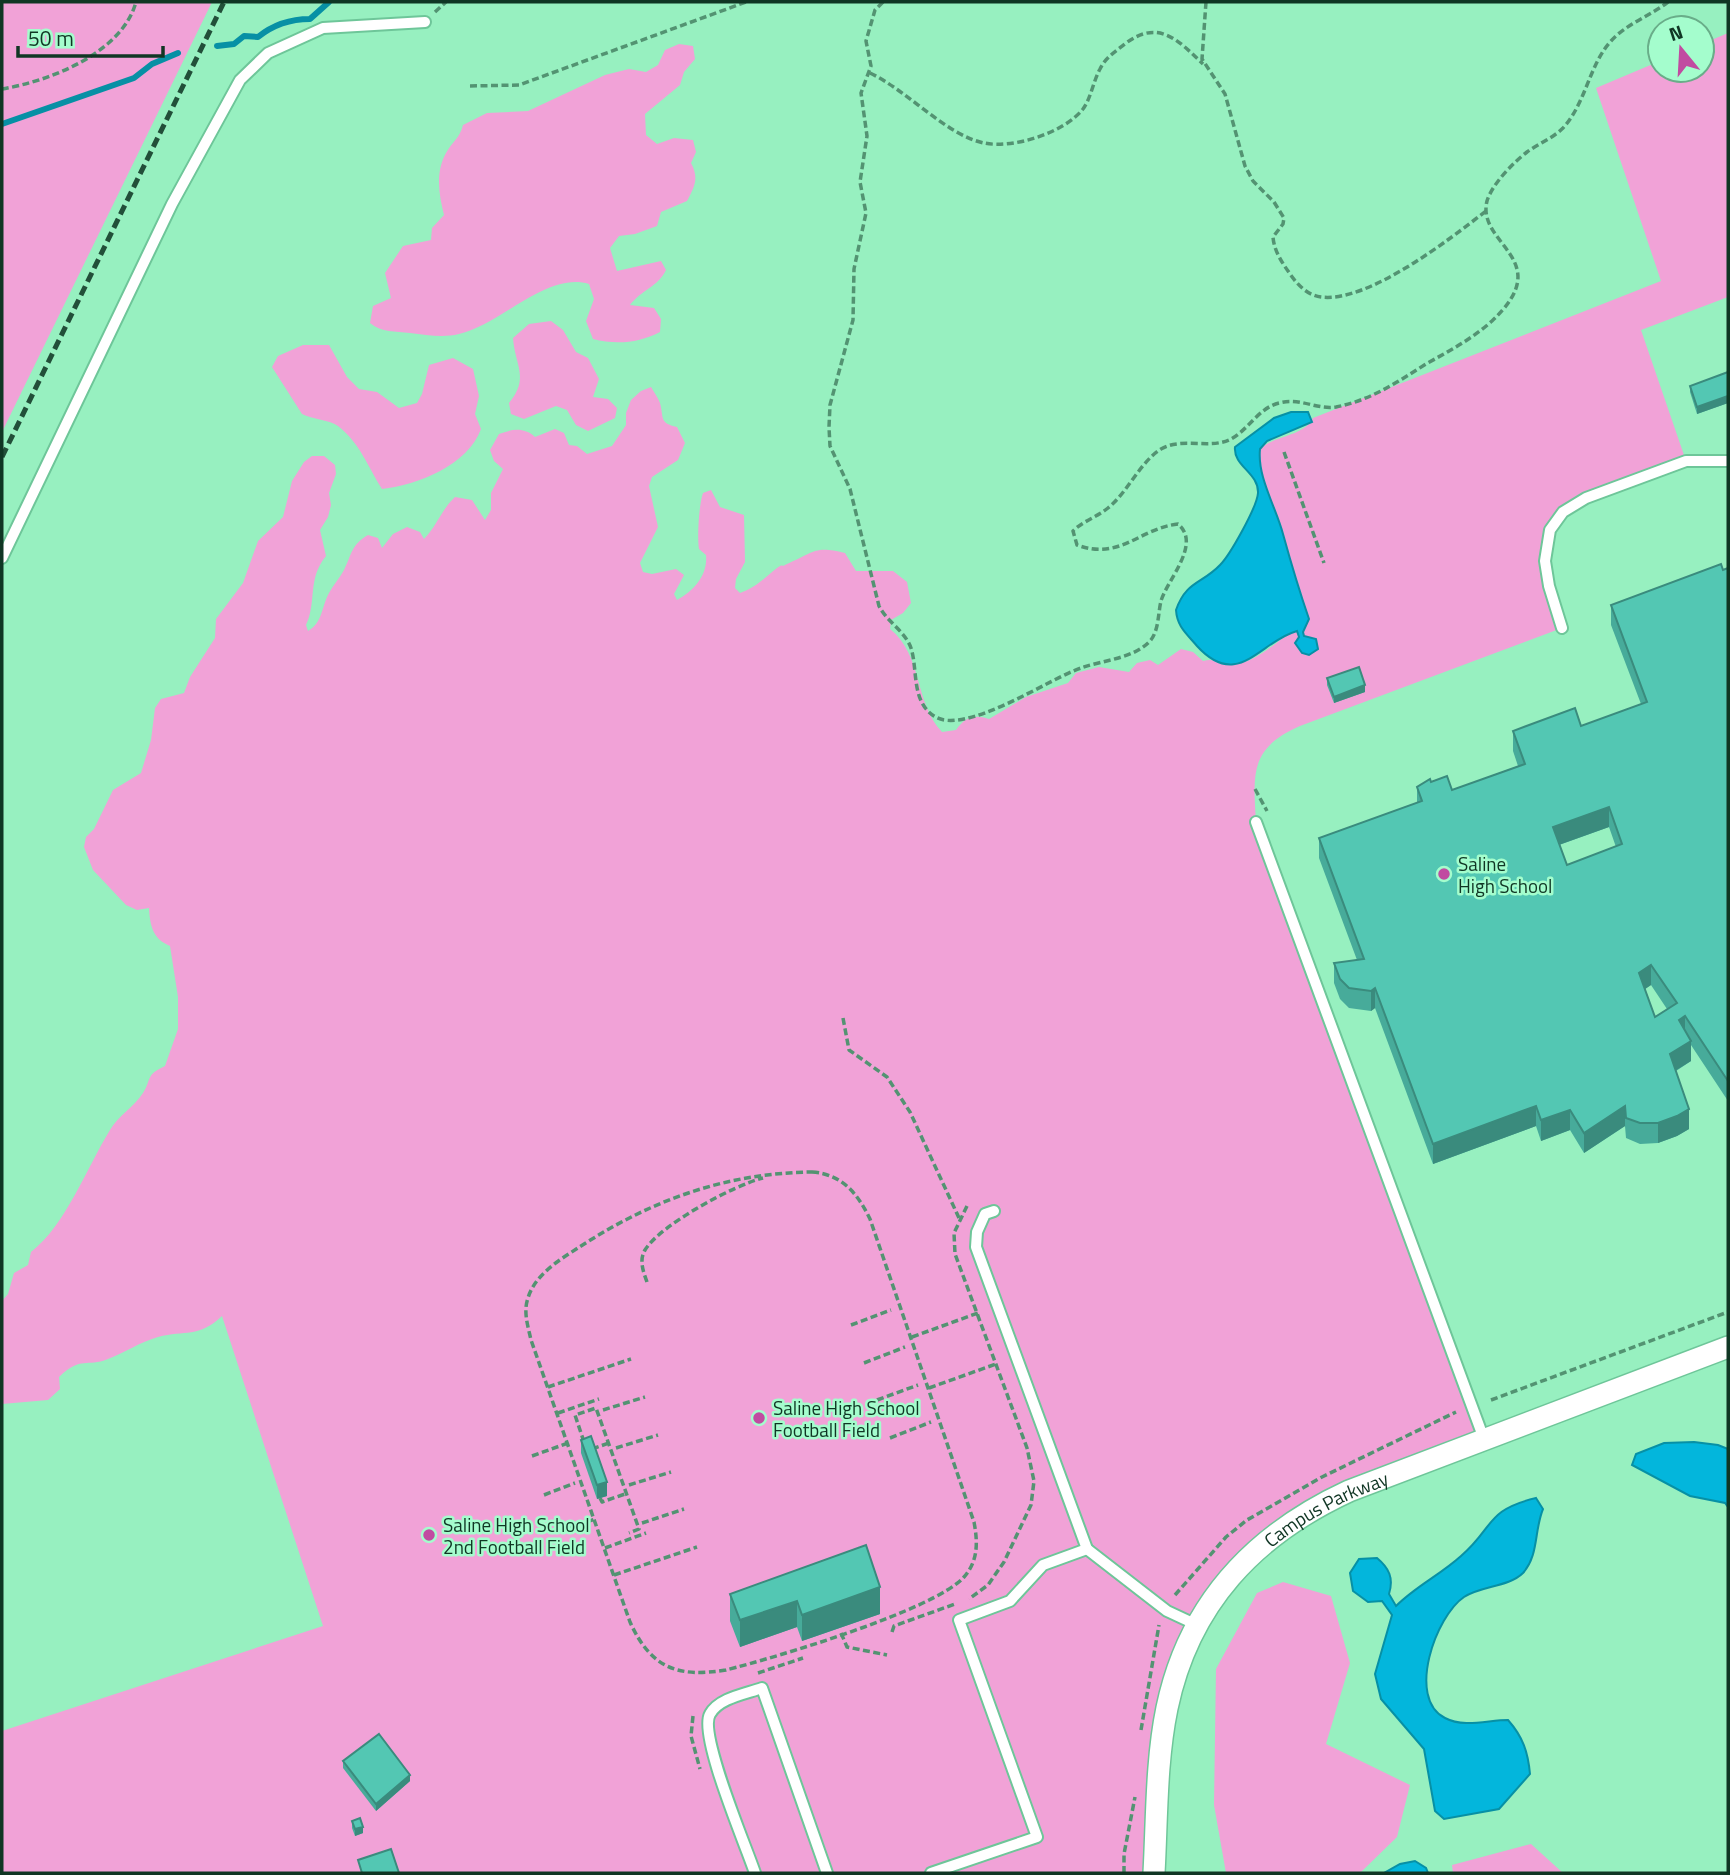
<svg xmlns="http://www.w3.org/2000/svg" width="1730" height="1875" viewBox="0 0 1730 1875" font-family="'Titillium Web',sans-serif">
<style>
.green{fill:#f1a2d7}
.water{fill:#03b6dc;stroke:#0790a5;stroke-width:2}
.lines{fill:none;stroke-linecap:round;stroke-linejoin:round}
.stream{stroke:#0790a5;stroke-width:6}
.lane-casing{stroke:#6ec699;stroke-width:14}
.street-casing{stroke:#6ec699;stroke-width:24}
.path{stroke:#539372;stroke-width:3.5;stroke-dasharray:7 3.5;stroke-linecap:butt}
.lane{stroke:#fff;stroke-width:10}
.street{stroke:#fff;stroke-width:21}
.rail{stroke:#224f39;stroke-width:5;stroke-dasharray:10 5;stroke-linecap:butt}
.wall{fill:#47ab9a;fill-rule:evenodd}
.shaded-wall{fill:#3a8b7d}
.building{fill:#53c7b3;stroke:#3a8b7d;stroke-width:2;fill-rule:evenodd}
.poi-dot{fill:#c14ba1;stroke:#a4fdcd;stroke-width:2.5}
.labels{text-anchor:middle;dominant-baseline:central;stroke-width:5;stroke-linejoin:round;paint-order:stroke}
.poi-label{font-size:19px;fill:#103624;stroke:#a4fdcd;text-anchor:start}
.street-label{font-size:19px;fill:#103624;stroke:#a4fdcd}
</style>
<rect width="100%" height="100%" fill="#97f0c0"/>
<!-- green -->
<g class="green">
<polygon points="2,2 212,2 2,432"/>
<path d="M1728,33v264l-87,33 45,131 -123,51 -18,38 17,78 -262,98c-50,22 -47,46 -44,96l228,617 -223,105 -83,127 -24,202h-1152v-142l321,-105 -101,-310c-23,22 -37,14 -64,21 -18,5 -34,16 -50,22 -22,9 -26,-4 -49,18l1,12 -12,11 -46,4v-103l6,-7 6,-21 14,-8 3,-13c35,-27 56,-85 79,-122 8,-14 24,-23 33,-37 9,-14 2,-18 22,-27l13,-37v-32l-8,-51c-17,-7 -20,-20 -21,-38l-12,2 -11,-5 -33,-35 -9,-23 2,-10 8,-8 19,-39 28,-17 10,-33 4,-32 6,-9 23,-6 6,-16 25,-39 1,-19 27,-36 15,-42 25,-24 9,-36 12,-19 8,-6h12l11,9 1,9 -7,19 2,12 -3,12 -8,13 6,26c-19,23 -9,46 -20,69l2,6c15,-9 13,-23 21,-38 4,-8 11,-15 15,-23 8,-16 7,-25 24,-35l10,3 4,10 11,-14 14,-7 13,5 4,7c13,-13 17,-29 31,-42l17,3 13,20 6,-10v-17l12,-24 -9,-8 -4,-11 9,-16c13,-5 25,-7 36,3l20,-8 9,4 5,12 8,1 10,8 25,-8 14,-21v-12l5,-13 10,-9 10,-4c3,5 7,11 9,16 4,15 -1,20 17,24l8,16 -7,17 -26,17 -3,9 9,41 -18,36 3,9 9,2 24,-5 8,6 -10,19 3,6c17,-9 31,-25 29,-45l-7,-6c-2,-12 0,-45 4,-56l8,-3 9,17 24,8 1,47 -9,17 -1,9 5,5c17,-6 24,-15 37,-25 7,-5 3,0 10,-4 26,-11 27,-19 58,-11l11,18h37l14,11 4,21 -8,10 -12,7 -1,9c33,26 24,74 52,103l14,-2c9,-13 18,-16 33,-11l37,-22 42,-14 8,-10 23,-6 30,5 8,-9 13,-3 8,5 23,-16 12,3 10,9c13,-4 21,5 33,3 19,-2 38,-20 54,-31l8,-2 1,6 -4,6 15,-6 -6,-1 -1,-4 6,-14c-11,-28 -18,-55 -26,-84 -7,-27 -26,-58 -23,-85 13,-13 45,-13 53,-31l348,-137 -65,-193 64,-27v9h42v-26z"/>
<path d="M679,44l14,2 2,13 -11,13 -4,13 -35,29 1,21 11,9 17,-6 19,2 3,12 -5,11c8,15 4,23 -4,38l-26,11 -4,14 -22,8 -16,2 -9,12 7,23 44,-10 5,9c-8,17 -25,20 -36,35l24,3 7,11 -1,13c-21,11 -44,13 -67,7l-7,-18 8,-22 -5,-15c-42,-13 -89,41 -130,50 -16,4 -32,1 -49,-1 -15,-2 -28,0 -40,-10l3,-17 18,-8 -6,-25 18,-27 28,-6 1,-12 12,-13c-5,-20 -9,-42 2,-62 6,-11 14,-15 17,-28l24,-12 41,-2 77,-36 24,-6 17,3 12,-7 7,-15z"/>
<path d="M551,321l12,9 13,22 12,6 11,21 -6,18 15,2 9,9 -2,10 -27,13 -12,-6 -9,-15 -11,-4 -32,13 -13,-5 -2,-11c21,-25 6,-37 4,-65l16,-14z"/>
<path d="M303,345h26l18,32 12,12 18,3 22,16 18,-5 5,-9 7,-29 24,-7 20,11 6,27 -4,18 6,15c-13,36 -63,56 -99,60 -14,-22 -22,-46 -44,-63 -8,-6 -26,-7 -36,-12l-30,-47 6,-11z"/>
<polygon points="1283,1582 1331,1596 1350,1663 1326,1744 1410,1785 1397,1837 1360,1873 1226,1873 1214,1805 1216,1669 1257,1593"/>
<polygon points="1531,1844 1563,1873 1453,1873 1452,1865"/>
</g>
<!-- water -->
<g class="water">
<path d="M1291,412h17l4,10 -45,19 -7,8c-3,28 16,58 23,85 8,29 16,56 26,85l-6,13 1,4 12,3 2,10 -9,6 -7,-2 -7,-10 4,-6 -2,-6c-37,10 -59,60 -100,15 -10,-12 -20,-19 -21,-36 10,-29 26,-26 44,-45 10,-10 37,-58 38,-72 1,-20 -25,-27 -23,-46l39,-29z"/>
<polygon points="1694,1442 1718,1445 1728,1449 1728,1507 1725,1503 1690,1496 1632,1465 1636,1454 1664,1443"/>
<path d="M1536,1498l7,11c-9,22 -4,46 -20,64 -14,14 -43,13 -59,24 -28,19 -58,101 -19,121 19,10 43,2 63,2 15,17 20,32 22,54l-31,35 -55,10 -9,-8 -11,-62 -43,-50 -6,-25 17,-59 -10,-14 -14,1 -15,-11 -3,-18 9,-14 18,-1c12,10 17,20 12,36l7,12c20,-20 44,-31 65,-50 33,-28 24,-46 75,-58z"/>
<polygon points="1415,1861 1426,1868 1428,1873 1384,1873 1400,1864"/>
</g>
<g class="lines">
<!-- stream -->
<g class="stream">
<path d="M217,46l17,-2 10,-8 14,1c16,-13 32,-18 52,-18l19,-17"/>
<polyline points="2,124 134,78 152,64 178,53"/>
</g>
<!-- lane casing -->
<g class="lane-casing">
<g id="lane">
<polyline points="2,558 172,204 240,80 268,53 323,28 425,22"/>
<polyline points="1562,628 1549,586 1545,561 1550,530 1563,512 1586,498 1686,461 1728,461"/>
<polyline points="1256,822 1484,1439"/>
<polyline points="1087,1549 1167,1611 1197,1625"/>
<path d="M755,1873c-9,-27 -57,-139 -45,-159 9,-16 35,-20 52,-26l65,185"/>
<polyline points="931,1873 1037,1837 959,1620 1010,1601 1043,1565 1087,1549 976,1247 977,1232 985,1214 994,1211"/>
</g>
</g>
<!-- street casing -->
<g class="street-casing">
<g id="street">
<path id="s1" d="M1154,1873c3,-54 2,-112 13,-165 22,-105 87,-173 182,-217l379,-144"/>
</g>
</g>
<!-- path -->
<g class="path">
<path d="M883,2l-8,8 -9,31 5,25 -10,27 6,43 -7,46 6,31 -12,56 -1,51 -23,85 -1,22 1,19 20,43 29,117c8,16 26,25 32,42 7,22 0,53 23,68 30,21 116,-38 147,-48 22,-8 52,-9 69,-27 9,-10 8,-28 11,-40 6,-21 41,-57 17,-77 -38,4 -58,37 -101,21l-4,-14c10,-10 24,-14 35,-23 20,-16 32,-46 53,-59 21,-12 47,0 68,-9 19,-9 29,-32 50,-37 21,-6 37,7 57,4 35,-7 60,-24 90,-43 23,-13 46,-25 66,-43 66,-62 -16,-76 -5,-120 5,-17 27,-39 40,-49 11,-8 26,-14 36,-24 23,-25 26,-63 48,-87 15,-17 39,-25 57,-39"/>
<path d="M1206,2l-4,57 23,35 20,72 8,15 21,21 10,16 -1,6 -10,13c1,13 8,24 15,34 8,12 18,24 33,26 47,6 129,-58 165,-86"/>
<polyline points="435,12 446,2"/>
<path d="M870,73c38,18 76,62 114,70 29,6 80,-10 99,-34 8,-11 10,-27 17,-40 6,-12 15,-17 26,-26 33,-24 52,-3 77,21"/>
<polyline points="470,86 519,85 746,2"/>
<path d="M2,89c48,-8 120,-36 134,-87"/>
<polyline points="1284,452 1324,563"/>
<polyline points="1255,789 1267,811"/>
<polyline points="843,1018 849,1050 887,1077 910,1112 959,1218"/>
<path d="M812,1172c30,2 46,22 58,47l104,303c4,21 4,39 -10,55 -29,33 -190,81 -238,93 -49,8 -75,-2 -96,-48l-99,-282c-3,-14 -8,-28 -3,-42 7,-24 33,-39 53,-52 71,-46 145,-73 231,-74z"/>
<polyline points="967,1206 954,1233 955,1254 1027,1448 1034,1481 1031,1505 1004,1562 988,1585 969,1599"/>
<path d="M647,1282c-4,-11 -8,-22 -2,-32 15,-25 89,-65 118,-72"/>
<polyline points="851,1325 891,1310"/>
<polyline points="912,1337 978,1313"/>
<polyline points="864,1363 905,1347"/>
<polyline points="548,1387 631,1359"/>
<polyline points="929,1388 996,1364"/>
<polyline points="877,1400 918,1385"/>
<polyline points="1491,1400 1728,1312"/>
<polyline points="603,1410 645,1397"/>
<polyline points="558,1413 599,1399"/>
<polyline points="890,1438 931,1422"/>
<polyline points="584,1442 575,1415 596,1408 639,1529 629,1533"/>
<polyline points="616,1448 658,1435"/>
<polyline points="592,1449 609,1443"/>
<polyline points="532,1456 568,1443"/>
<polyline points="629,1485 671,1472"/>
<polyline points="544,1495 575,1483"/>
<polyline points="600,1498 602,1502 625,1494"/>
<polyline points="642,1523 684,1509"/>
<polyline points="557,1532 595,1519"/>
<polyline points="605,1548 646,1533"/>
<polyline points="614,1575 697,1547"/>
<polyline points="1175,1595 1226,1537 1247,1520 1322,1477 1456,1412"/>
<polyline points="892,1632 894,1626 955,1604"/>
<polyline points="841,1633 847,1647 887,1655"/>
<polyline points="758,1673 803,1658"/>
<polyline points="693,1716 691,1736 700,1769"/>
<polyline points="1141,1730 1159,1625"/>
<polyline points="1124,1873 1124,1854 1135,1797"/>
</g>
<!-- lane -->
<use href="#lane" class="lane"/>
<!-- street -->
<use href="#street" class="street"/>
<!-- rail -->
<polyline class="rail" points="2,457 224,2"/>
</g>
<!-- wall -->
<g class="wall">
<polygon points="1728,372 1728,403 1697,414 1690,392 1690,386"/>
<path d="M1728,568v533l-37,-56v16l-15,10 13,58 -12,7 -19,7 -18,1 -14,-6 -1,-12 -41,27 -14,-23 -29,11 -5,-15 -103,38 -58,-156 -4,3 -22,-3 -9,-9 -6,-16v-20l23,-3 -38,-102v-20l98,-35v-16l14,-5 21,8 66,-24 -5,-15v-20l68,-5 60,-22 -30,-79v-20zM1609,827l7,20 -49,18 -8,-20zM1651,985l16,24 -12,8 -10,-28z"/>
<polygon points="1327,678 1365,692 1334,703 1327,685"/>
<polygon points="581,1440 607,1496 597,1499 581,1453"/>
<polygon points="866,1545 880,1614 802,1641 797,1627 740,1647 730,1621 730,1594"/>
<polygon points="343,1761 410,1781 376,1811 343,1768"/>
<polygon points="352,1821 363,1833 355,1836 352,1828"/>
</g>
<!-- shaded-wall -->
<g class="shaded-wall">
<polygon points="1728,396 1728,403 1697,414 1697,407"/>
<polygon points="1365,685 1365,692 1334,703 1334,697"/>
<polygon points="1609,807 1609,827 1553,847 1553,827"/>
<polygon points="1651,965 1651,985 1639,993 1639,973"/>
<polygon points="1375,988 1375,1008 1371,1011 1371,991"/>
<polygon points="1685,1016 1685,1036 1679,1020"/>
<polygon points="1691,1041 1691,1061 1670,1074 1670,1054"/>
<polygon points="1536,1106 1536,1126 1433,1164 1433,1144"/>
<polygon points="1625,1106 1625,1126 1584,1153 1584,1133"/>
<polygon points="1689,1109 1689,1129 1677,1136 1658,1143 1658,1123"/>
<polygon points="1570,1110 1570,1130 1541,1141 1541,1120"/>
<polygon points="607,1482 607,1496 597,1499 597,1485"/>
<polygon points="880,1587 880,1614 802,1641 802,1615"/>
<polygon points="797,1601 797,1627 740,1647 740,1620"/>
<polygon points="410,1775 410,1781 376,1811 376,1804"/>
<polygon points="363,1827 363,1833 355,1836 355,1829"/>
</g>
<!-- building -->
<g class="building">
<polygon points="1728,372 1728,396 1697,407 1690,386"/>
<path d="M1721,564l2,6 5,-2v513l-43,-65 -6,4 12,21 -21,13 19,55 -12,7 -19,7h-18l-14,-5 -1,-12 -41,27 -14,-23 -29,10 -5,-14 -103,38 -58,-156 -4,3 -22,-3 -9,-9 -6,-16 30,-4 -45,-121 103,-37 -5,-14 13,-8 1,3 16,-6 5,14 73,-26 -12,-33 62,-23 6,18 66,-24 -36,-97zM1609,807l13,37 -55,21 -14,-38zM1651,965l26,38 -22,14 -16,-44z"/>
<polygon points="1359,667 1365,685 1334,697 1327,678"/>
<polygon points="591,1436 607,1482 597,1485 581,1440"/>
<polygon points="866,1545 880,1587 802,1615 797,1601 740,1620 730,1594"/>
<polygon points="379,1734 410,1775 376,1804 343,1761"/>
<polygon points="360,1818 363,1827 355,1829 352,1821"/>
<polygon points="391,1849 399,1873 362,1873 358,1860"/>
</g>
<!-- markers -->
<g class="poi-dot">
<circle cx="1444" cy="874" r="7"/>
<circle cx="759" cy="1418" r="7"/>
<circle cx="429" cy="1535" r="7"/>
</g>
<g class="labels">
<!-- poi labels -->
<g class="poi-label">
<text x="1458" y="863">Saline<tspan x="1458" dy="22">High School</tspan></text>
<text x="773" y="1407">Saline High School<tspan x="773" dy="22">Football Field</tspan></text>
<text x="443" y="1524">Saline High School<tspan x="443" dy="22">2nd Football Field</tspan></text>
</g>
<!-- street labels -->
<g class="street-label">
<text stroke="none"><textPath href="#s1" startOffset="432">Campus Parkway</textPath></text>
</g>
</g>
<!-- border -->
<rect width="1730" height="1875" fill="none" stroke="#103624" stroke-width="7"/>
<!-- north arrow -->
<g transform="translate(1681 49) rotate(342)"><circle r="33" fill="#a4fdcd" stroke="#69ad89" stroke-width="2"/>
<path d="M0-5L12 26L0 18L-12 26Z" fill="#c14ba1"/>
<text y="-10" font-size="19" font-weight="bold" text-anchor="middle" fill="#103624">N</text>
</g>
<!-- scale -->
<path d="M18 46v10h145v-10" fill="none" stroke="#103624" stroke-width="3.5"/>
<text x="28" y="46" font-size="21" fill="#103624" stroke="#a4fdcd" stroke-width="5" paint-order="stroke">50 m</text>
</svg>
